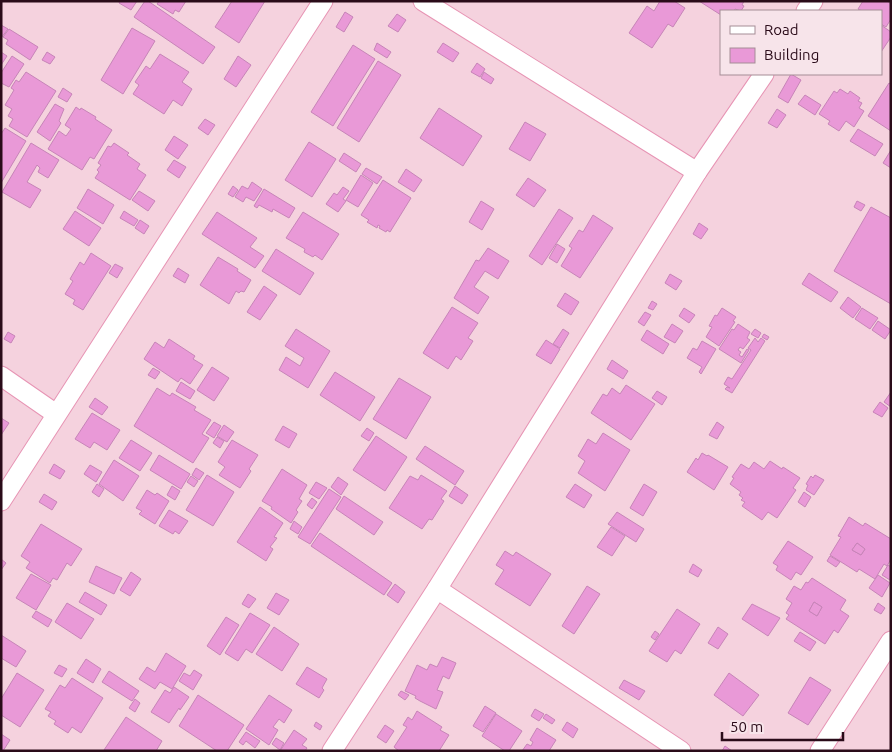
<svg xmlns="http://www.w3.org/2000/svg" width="892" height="752" viewBox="0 0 892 752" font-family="Ubuntu,sans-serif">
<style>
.building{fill:#e999d7;stroke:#c784b8;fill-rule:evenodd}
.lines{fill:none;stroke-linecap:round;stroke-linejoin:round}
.minor-casing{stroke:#e794b4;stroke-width:21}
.minor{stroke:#fff;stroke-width:19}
</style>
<rect width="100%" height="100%" fill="#f5d2de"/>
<!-- building -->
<g class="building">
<polygon points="120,1 137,1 131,10 119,3"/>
<polygon points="145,1 148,1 215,47 203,64 134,17"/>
<polygon points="159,1 186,1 179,12 175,10 173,14 157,4"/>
<polygon points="232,1 265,1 239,43 215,27"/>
<polygon points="660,1 674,1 685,8 673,27 668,24 652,48 629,33 647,6 654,11"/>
<polygon points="699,1 744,1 742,5 744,6 741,11 735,9 734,11 721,11 721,15"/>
<polygon points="863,1 887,1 891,4 891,19 886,27 881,24 881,11 862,11 858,9"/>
<polygon points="345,12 353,17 344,32 336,27"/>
<polygon points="397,14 406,20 398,32 388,26"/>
<polygon points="1,25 8,29 1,38"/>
<polygon points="881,25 891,32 891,37 881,52"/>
<polygon points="132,28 155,41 123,94 101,80"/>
<polygon points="9,29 38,47 30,60 6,44 8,40 3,37"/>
<polygon points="377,43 391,52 387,58 374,50"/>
<polygon points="443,43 459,53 453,62 437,52"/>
<polygon points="353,45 375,59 333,126 311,112"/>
<polygon points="1,52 7,56 1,65"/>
<polygon points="47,52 55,57 50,64 42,60"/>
<polygon points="160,54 189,72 182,82 192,89 182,106 173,100 164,114 133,94 139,85 135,82 146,66 150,69"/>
<polygon points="12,56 24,64 9,87 1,83 1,73"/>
<polygon points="238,56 251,65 236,87 224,79"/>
<polygon points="378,61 401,75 359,142 337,128"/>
<polygon points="477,63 485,69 480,77 471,72"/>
<polygon points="26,72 56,91 27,137 9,126 13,119 8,116 12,109 5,105 14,90 11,88 16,80 19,82"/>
<polygon points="484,72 494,79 491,84 481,78"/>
<polygon points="791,74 801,80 788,103 778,97"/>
<polygon points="889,83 891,84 891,131 868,116"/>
<polygon points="63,88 72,94 67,102 58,97"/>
<polygon points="840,89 848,94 850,91 860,98 858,101 862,103 859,108 864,111 854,127 846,121 839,131 828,124 830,121 819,114 834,91 837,93"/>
<polygon points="805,95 821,105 815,115 798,104"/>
<polygon points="55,104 64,109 59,121 61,123 50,141 37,132"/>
<polygon points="76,107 80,110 81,108 96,117 95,119 112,130 94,159 90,157 82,170 48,149 59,131 66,136 71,129 65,125"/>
<polygon points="439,108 482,136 463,166 420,138"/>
<polygon points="777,109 786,115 777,128 768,123"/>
<polygon points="205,119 215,125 208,135 198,128"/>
<polygon points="525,122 546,134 530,161 509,149"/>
<polygon points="5,128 26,141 1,183 1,134"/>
<polygon points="858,129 883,144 875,156 850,141"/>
<polygon points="174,136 188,145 178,159 165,150"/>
<polygon points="309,142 336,159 312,197 285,180"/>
<polygon points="31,143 59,160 48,178 38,172 40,168 37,165 27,182 41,190 30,208 2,192"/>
<polygon points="114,143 129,153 127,155 140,164 137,169 146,175 130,200 95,178 99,172 97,170 101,165 98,163 108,146 111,147"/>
<polygon points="891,150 891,168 883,163"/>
<polygon points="344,153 361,164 356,172 339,161"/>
<polygon points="174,160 186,167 179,178 167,170"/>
<polygon points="366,168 382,177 377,184 362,174"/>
<polygon points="406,169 422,180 414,192 398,182"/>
<polygon points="361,175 373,183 358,207 346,200"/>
<polygon points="528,178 546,190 534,207 516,195"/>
<polygon points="383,180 411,198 390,232 387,230 386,232 379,228 380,226 378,225 377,228 367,222 369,220 361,215"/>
<polygon points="252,182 262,189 254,201 246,197 243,202 235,197 242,186 248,189"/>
<polygon points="233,186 238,190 233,197 228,194"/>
<polygon points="343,187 349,191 343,199 346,201 338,212 326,204 334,193 337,195"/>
<polygon points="88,189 114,205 103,224 77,208"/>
<polygon points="264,189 295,208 289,218 273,209 272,212 259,205 257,208 254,206"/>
<polygon points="139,191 155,201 148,211 132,200"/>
<polygon points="481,201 494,209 482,230 469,222"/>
<polygon points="857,201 865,205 861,211 854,207"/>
<polygon points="871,207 891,218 891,304 834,271"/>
<polygon points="559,209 573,218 542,265 529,256"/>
<polygon points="75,211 101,228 89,246 63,229"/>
<polygon points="124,211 138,220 134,226 120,218"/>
<polygon points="217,212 257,238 250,247 264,256 255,268 202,234"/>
<polygon points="303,212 339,234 322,260 315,255 313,257 304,252 305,249 286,238"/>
<polygon points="593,215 613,228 580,278 561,266 572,248 569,246 579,230 583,232"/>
<polygon points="140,220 149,226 144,234 135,228"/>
<polygon points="699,223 708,229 701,239 693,234"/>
<polygon points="557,244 565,249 557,263 549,258"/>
<polygon points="488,248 509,261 498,279 485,271 474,287 489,297 478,314 454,298 476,260 479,261"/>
<polygon points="276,249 314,273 300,295 262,271"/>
<polygon points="91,253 111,266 83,310 73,304 75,300 65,294 73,281 70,279 80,262 84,265"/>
<polygon points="218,257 238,269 237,271 251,280 244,292 241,291 239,293 236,291 229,304 200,285"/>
<polygon points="115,264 123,268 117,278 109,273"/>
<polygon points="178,268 189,275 185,283 173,276"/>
<polygon points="809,273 838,292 831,302 802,284"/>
<polygon points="670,274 682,281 676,290 665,283"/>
<polygon points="264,286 277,295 260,320 247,312"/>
<polygon points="565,293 579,302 571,315 557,306"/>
<polygon points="848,297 861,307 853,318 840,308"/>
<polygon points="652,301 657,304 653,310 648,308"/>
<polygon points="452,307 478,323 468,338 473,341 461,360 456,356 448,369 423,353"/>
<polygon points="684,308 695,315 689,323 679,316"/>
<polygon points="722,308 736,317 733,321 735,322 719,346 706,337 712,327 709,326 715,315 717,316"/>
<polygon points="862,308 878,318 870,329 855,319"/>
<polygon points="645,312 651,315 644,326 638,322"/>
<polygon points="878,321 891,330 885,339 872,330"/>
<polygon points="672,324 683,331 675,343 664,337"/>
<polygon points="738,324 750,332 747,338 750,340 743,349 740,347 738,350 741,352 739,355 742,357 747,349 749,350 741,363 719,349 732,329 734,330"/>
<polygon points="296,329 330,351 308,388 279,370 286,357 300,366 304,358 285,346"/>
<polygon points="563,329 569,333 560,348 553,344"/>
<polygon points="755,329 761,333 758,338 751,334"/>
<polygon points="647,330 669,344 663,354 641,340"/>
<polygon points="8,332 15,336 11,343 4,339"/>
<polygon points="764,334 769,337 767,340 762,337"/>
<polygon points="755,338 758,342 761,338 765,341 732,393 725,389 727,387 730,388 724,384 728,377 732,379 751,350 748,348"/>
<polygon points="169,339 195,356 193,359 203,365 190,384 181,378 178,382 144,359 155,342 164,348"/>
<polygon points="546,340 560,349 551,364 536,355"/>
<polygon points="702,341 716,349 701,374 699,372 702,367 687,358 693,348 697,350"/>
<polygon points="612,360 628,371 623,379 607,369"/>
<polygon points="212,367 229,378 214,401 197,390"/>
<polygon points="153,368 160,372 155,379 148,375"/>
<polygon points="335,372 375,397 360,421 320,395"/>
<polygon points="399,378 431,397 406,439 373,419"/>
<polygon points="181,382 195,391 190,399 176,391"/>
<polygon points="626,385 655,404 631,440 591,413 603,394 607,396 612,388 620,394"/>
<polygon points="157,388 170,396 172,393 196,407 194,410 211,420 202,434 209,438 193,463 134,426"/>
<polygon points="657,391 667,397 662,405 652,398"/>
<polygon points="891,392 891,407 884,402"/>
<polygon points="95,398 108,407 102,415 89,407"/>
<polygon points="880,402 888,408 882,417 873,412"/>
<polygon points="92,413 120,430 107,450 94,442 90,448 75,439"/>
<polygon points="1,418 9,423 1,435"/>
<polygon points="214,422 221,426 214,438 206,433"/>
<polygon points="717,422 724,427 717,439 709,435"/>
<polygon points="224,425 234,432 227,442 217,436"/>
<polygon points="283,426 297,434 289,448 275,440"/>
<polygon points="367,428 374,433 369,441 361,436"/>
<polygon points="603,433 630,450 605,491 578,473 585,461 578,456 588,439 596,444"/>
<polygon points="376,436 407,457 385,491 353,470"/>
<polygon points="217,437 224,441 220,448 213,443"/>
<polygon points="131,440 152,453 140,471 119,458"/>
<polygon points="232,440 258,455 249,469 251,471 240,488 219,475 225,467 218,462"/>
<polygon points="425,446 464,471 455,485 416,459"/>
<polygon points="702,453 707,456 708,455 728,467 714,490 687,472 696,458 698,460"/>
<polygon points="159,455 190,474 181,489 150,470"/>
<polygon points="114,460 139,476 123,501 99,484"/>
<polygon points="770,461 782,469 783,467 800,478 793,488 796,490 777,518 768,512 762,520 742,506 745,502 741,500 743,498 739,495 741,492 730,484 734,478 732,477 741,464 749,469 754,462 764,469"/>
<polygon points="54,464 65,471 60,479 49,473"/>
<polygon points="90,465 102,472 96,482 84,474"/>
<polygon points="196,468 204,473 199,480 192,475"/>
<polygon points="282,469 307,485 299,499 302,501 296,510 298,512 291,523 271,509 272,507 262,501"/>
<polygon points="207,475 234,492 213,526 186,510"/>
<polygon points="421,475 447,491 441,499 444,501 432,520 429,519 422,529 389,508 410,476 418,480"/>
<polygon points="815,475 824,480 814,495 806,490 808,485 806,484 811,476 813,478"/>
<polygon points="191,476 198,481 194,487 187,482"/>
<polygon points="338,477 348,484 341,495 331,487"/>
<polygon points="316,482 327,488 319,499 309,493"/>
<polygon points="97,484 104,489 99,497 92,492"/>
<polygon points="575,484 592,495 584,508 566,497"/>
<polygon points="644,484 657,492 643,516 630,508"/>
<polygon points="172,486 180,491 175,500 167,495"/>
<polygon points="455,486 468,495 462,504 449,496"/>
<polygon points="329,489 341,497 310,544 298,537"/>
<polygon points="147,490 155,495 157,493 169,501 155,524 139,514 142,511 136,508"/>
<polygon points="804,492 811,497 805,507 798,502"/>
<polygon points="44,494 57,502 52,510 39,502"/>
<polygon points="344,496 383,522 374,535 336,509"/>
<polygon points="312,498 317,502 312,509 307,505"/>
<polygon points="260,507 283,523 274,537 277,538 270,547 273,549 266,561 237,542"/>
<polygon points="169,510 188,521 179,534 175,531 173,534 159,526"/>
<polygon points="617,512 644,529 636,542 608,524"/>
<path d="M849,517l14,9 2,-3 26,16v20l-4,7 -3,-2 -9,15 -16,-10 -2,3 -27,-17 11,-18 -3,-1zM857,543l8,6 -4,6 -9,-5z"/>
<polygon points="294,521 302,527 298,534 290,529"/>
<polygon points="41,524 82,549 71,566 67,563 57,580 53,578 50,583 26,568 30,562 21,556"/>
<polygon points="611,527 625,536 612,556 597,547"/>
<polygon points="320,533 392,583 384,595 311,546"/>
<polygon points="788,541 813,557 801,575 796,572 791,580 776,570 778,566 773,563"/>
<polygon points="857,543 865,549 861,555 852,550"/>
<polygon points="505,551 513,556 516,552 551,574 530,606 495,584 504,570 496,565"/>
<polygon points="830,556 840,562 836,567 827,561"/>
<polygon points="1,559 6,563 1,570"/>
<polygon points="693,564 702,570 698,577 689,572"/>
<polygon points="888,565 891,567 890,580 882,575"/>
<polygon points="96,566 122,578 114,594 89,582"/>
<polygon points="131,572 141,579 130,596 120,590"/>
<polygon points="31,574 51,585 36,610 16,598"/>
<polygon points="878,575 890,583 882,597 869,588"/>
<path d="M812,578l34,22 -6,10 9,6 -11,17 -4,-3 -9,14 -39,-25 3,-4 -3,-2 6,-10 -6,-4 8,-13 7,4 5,-8 2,1zM814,602l8,5 -5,9 -8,-5z"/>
<polygon points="395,584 405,592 398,603 387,595"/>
<polygon points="587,586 600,594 574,634 562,626"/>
<polygon points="85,592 107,605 101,615 79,602"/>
<polygon points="276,593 289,600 279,615 267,608"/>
<polygon points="248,594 256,599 249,608 242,604"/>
<polygon points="814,602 822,607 817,616 809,611"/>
<polygon points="67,603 94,619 81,639 55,622"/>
<polygon points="878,603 885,608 881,614 874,610"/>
<polygon points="752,604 780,618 768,636 742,619"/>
<polygon points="677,609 700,624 681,654 675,650 667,662 649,651"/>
<polygon points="36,611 52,620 48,627 32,617"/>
<polygon points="250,613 270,625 252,653 246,649 238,661 225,653"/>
<polygon points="226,617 239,625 220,655 207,646"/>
<polygon points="274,627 299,644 282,671 256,654"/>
<polygon points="718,627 728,634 718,649 708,643"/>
<polygon points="655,631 659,634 655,640 651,637"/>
<polygon points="800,632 816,642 810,651 794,641"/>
<polygon points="1,635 26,651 16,667 1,658"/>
<polygon points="166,653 186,666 172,689 160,682 155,689 139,679 147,667 155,672"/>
<polygon points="442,657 456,663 449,679 443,676 437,690 443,692 436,709 420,701 415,698 416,696 405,691 417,665 427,670 430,664 437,667"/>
<polygon points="86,659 101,669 93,683 77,673"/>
<polygon points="59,665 67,669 62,677 54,673"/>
<polygon points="307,667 327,679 322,688 324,690 319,698 296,684"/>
<polygon points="194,670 202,675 193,690 179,681 184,673 190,676"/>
<polygon points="109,671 139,691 132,701 102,682"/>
<polygon points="17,673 44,690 20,727 1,715 1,699"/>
<polygon points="729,673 759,695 743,716 714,695"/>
<polygon points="810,677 831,690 808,725 788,713"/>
<polygon points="72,678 103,698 81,733 72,727 68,733 54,724 56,721 48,716 51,712 45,709 60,685 65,688"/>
<polygon points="624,680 645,691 639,700 619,688"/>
<polygon points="174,687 189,697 180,710 179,708 169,723 151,712 165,690 170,693"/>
<polygon points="401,691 409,695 405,700 398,695"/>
<polygon points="198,695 244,725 227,751 217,751 179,726"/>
<polygon points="269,695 292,710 284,723 279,719 273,727 278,730 269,745 246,729"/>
<polygon points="135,699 140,703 135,712 129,708"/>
<polygon points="485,706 496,713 483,732 473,726"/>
<polygon points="535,709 544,714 539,721 531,716"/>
<polygon points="417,711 442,727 440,730 449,735 439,751 399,751 394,747 407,727 403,725 408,717 412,720"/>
<polygon points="496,714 522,731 509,751 505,751 482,736"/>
<polygon points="546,714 555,720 552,724 543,718"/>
<polygon points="126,717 162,741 156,751 104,750"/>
<polygon points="316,722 322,726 320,730 314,726"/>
<polygon points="567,722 578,729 573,738 562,730"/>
<polygon points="385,725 394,731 386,743 377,737"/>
<polygon points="537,728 556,740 549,751 522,751 527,744 531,746 533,742 530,740"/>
<polygon points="294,730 307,739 302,745 307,748 305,751 280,751"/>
<polygon points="246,732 260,741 255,748 246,741 243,745 239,742"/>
<polygon points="1,734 10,740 3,751 1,751"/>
<polygon points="276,738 284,743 280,750 272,744"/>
<polygon points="725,746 732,751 722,751"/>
</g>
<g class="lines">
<!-- minor casing -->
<g class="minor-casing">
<g id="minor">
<polyline points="423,1 697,172"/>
<polyline points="806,11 813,1"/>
<polyline points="1,376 56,414"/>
<polyline points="1,501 323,1"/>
<polyline points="437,589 681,751"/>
<polyline points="332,751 437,589 697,172 764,74"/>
<polyline points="820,751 891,641"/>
</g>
</g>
<!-- minor -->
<use href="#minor" class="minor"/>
</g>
<!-- border -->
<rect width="892" height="752" fill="none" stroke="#2a0b19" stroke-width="5"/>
<!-- legend -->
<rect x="720" y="10" width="162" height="65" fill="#f7e4ea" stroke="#a58d96"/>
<rect x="730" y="26" width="25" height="8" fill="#ffffff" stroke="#a58d96"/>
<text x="764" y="35" font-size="15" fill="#2a0b19">Road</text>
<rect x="730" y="48" width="25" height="15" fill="#e999d7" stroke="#a58d96"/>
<text x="764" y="60" font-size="15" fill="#2a0b19">Building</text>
<!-- scale -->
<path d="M722 732v8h121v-8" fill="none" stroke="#2a0b19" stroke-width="2.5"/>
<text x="730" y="732" font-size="15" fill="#2a0b19" stroke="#f7e4ea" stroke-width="4" paint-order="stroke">50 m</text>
</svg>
